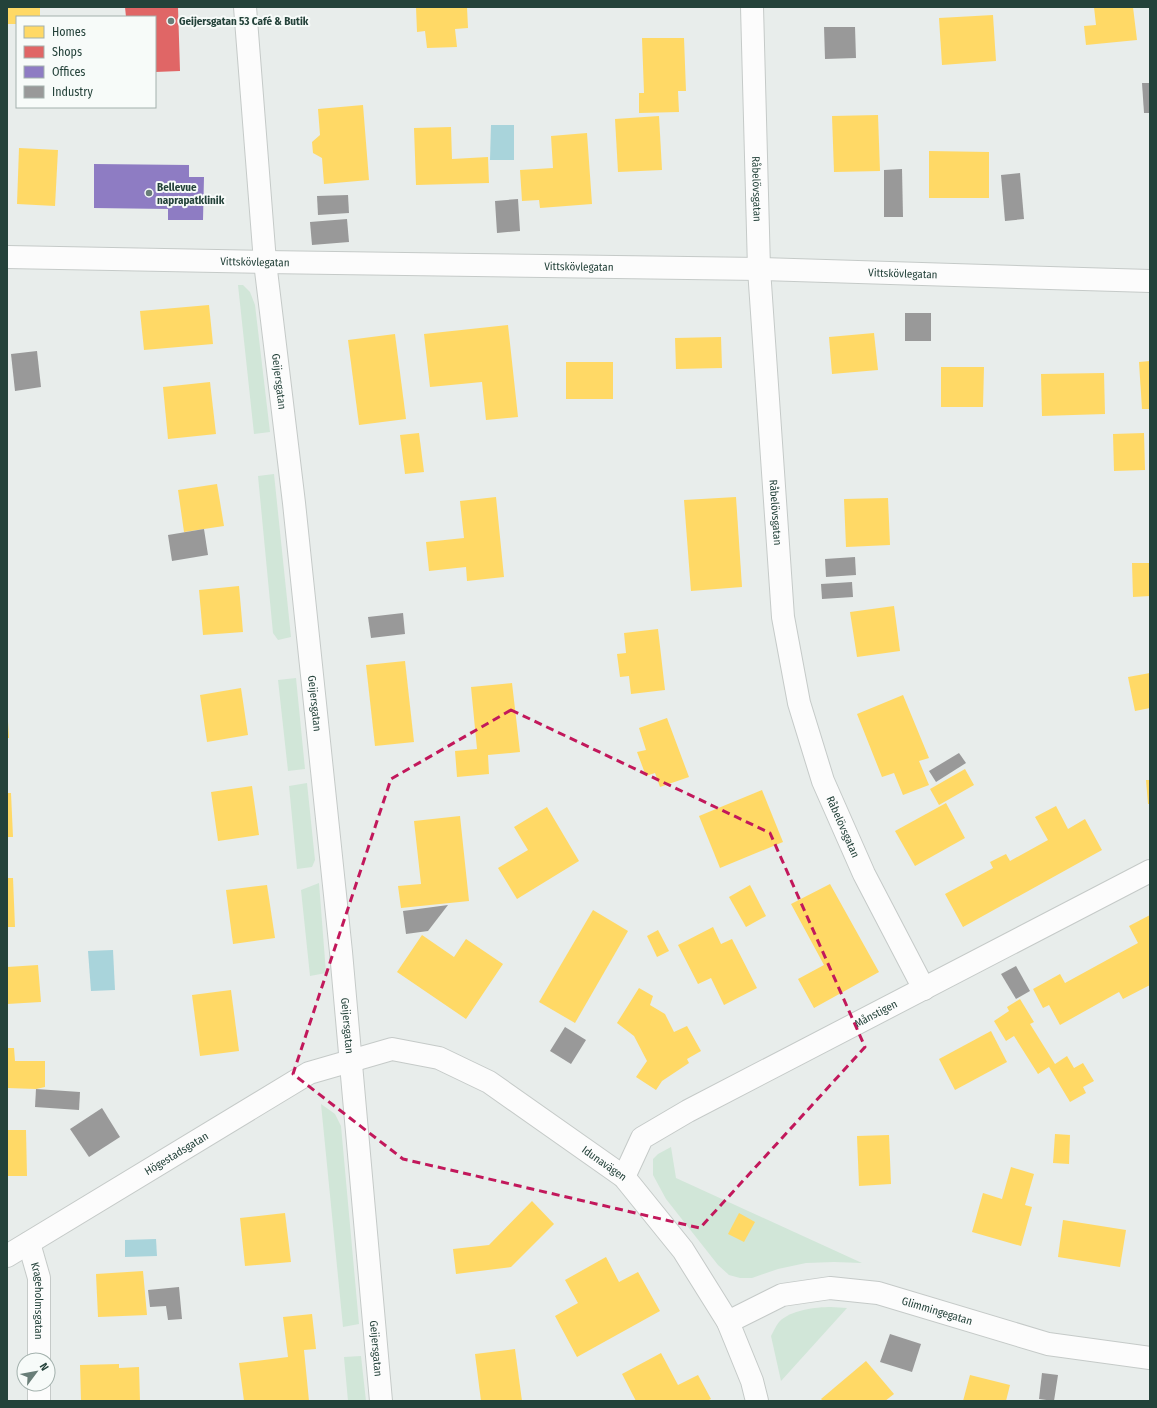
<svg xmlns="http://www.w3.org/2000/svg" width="1157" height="1408" viewBox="0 0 1157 1408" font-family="'Fira Sans Condensed',sans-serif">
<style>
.green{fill:#d1e6d8}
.water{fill:#a9d4db}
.homes{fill:#ffd966}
.shops{fill:#e06666}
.offices{fill:#8e7cc3}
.industry{fill:#999}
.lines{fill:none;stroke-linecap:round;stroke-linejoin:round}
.minor-casing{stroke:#c5cac8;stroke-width:24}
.tertiary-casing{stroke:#c5cac8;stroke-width:24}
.minor{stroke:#fcfcfc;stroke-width:22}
.tertiary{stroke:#fcfcfc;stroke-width:22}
.marked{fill:none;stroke:#c2185b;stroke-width:3;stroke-dasharray:8 5;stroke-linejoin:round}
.poi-dot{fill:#697e78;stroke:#f7fbf9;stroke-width:1.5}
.labels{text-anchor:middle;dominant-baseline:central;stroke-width:4;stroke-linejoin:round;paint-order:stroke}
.poi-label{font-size:11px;font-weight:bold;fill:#24423a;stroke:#f7fbf9;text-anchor:start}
.street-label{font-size:11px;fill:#24423a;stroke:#f7fbf9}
</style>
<rect width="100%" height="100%" fill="#e8edeb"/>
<!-- green -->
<g class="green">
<polygon points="238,285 243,285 250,292 255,305 270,432 254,434"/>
<polygon points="274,474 291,637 278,640 273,633 258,476"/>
<polygon points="296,678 305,769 288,771 278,680"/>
<polygon points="307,783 315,860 312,867 297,869 289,786"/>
<polygon points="319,883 326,973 310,976 301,890"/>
<polygon points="321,1104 335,1114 341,1126 359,1324 343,1327"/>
<polygon points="671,1147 676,1178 862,1263 834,1262 806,1263 778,1269 752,1278 740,1278 729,1275 718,1265 666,1199 653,1175 653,1159 658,1154"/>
<path d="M831,1307l16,1 -66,73 -10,-45c2,-4 5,-10 8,-14 11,-12 37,-15 52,-15z"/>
<polygon points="361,1356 366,1401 348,1401 344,1357"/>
</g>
<!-- water -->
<g class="water">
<polygon points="491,125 514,125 514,160 490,160"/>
<polygon points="113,950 115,990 91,991 88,951"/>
<polygon points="156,1239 157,1256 125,1257 125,1240"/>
</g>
<!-- homes -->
<g class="homes">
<polygon points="7,7 40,7 40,17 17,17 17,24 7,24"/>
<polygon points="416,7 467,7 468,28 455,29 457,47 427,48 425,31 417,32"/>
<polygon points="1094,7 1133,7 1137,40 1086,45 1084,26 1096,25"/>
<polygon points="993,15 996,61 942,65 939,18"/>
<polygon points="642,38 684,38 686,91 678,91 679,112 639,113 639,93 644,93"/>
<polygon points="363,105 369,180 324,184 322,158 313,153 312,142 320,135 318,109"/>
<polygon points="878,115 880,171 834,172 832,116"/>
<polygon points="659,116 662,170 618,172 615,119"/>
<polygon points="451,127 452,159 488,157 489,183 416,185 414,128"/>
<polygon points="587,133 592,204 540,208 539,200 522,201 520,170 553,168 551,136"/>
<polygon points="19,148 58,150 55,206 17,204"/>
<polygon points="929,151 989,152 989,198 929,198"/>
<polygon points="209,305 213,344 144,350 140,311"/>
<polygon points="508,325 518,417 486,420 482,382 430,387 424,334"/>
<polygon points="874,333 878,370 832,374 829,337"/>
<polygon points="395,334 406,419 359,425 348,340"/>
<polygon points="721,337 722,368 676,369 675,338"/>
<polygon points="1150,361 1150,409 1142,409 1139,362"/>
<rect x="566" y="362" width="47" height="37"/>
<polygon points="941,367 984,367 983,407 941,407"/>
<polygon points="1104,373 1105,414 1042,416 1041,374"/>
<polygon points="210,382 216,434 168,439 163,387"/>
<polygon points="419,433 424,472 405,474 400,435"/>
<polygon points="1144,433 1145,470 1114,471 1113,434"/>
<polygon points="217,484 224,526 184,532 178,490"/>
<polygon points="496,497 504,577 467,581 466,567 429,571 426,542 464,538 460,501"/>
<polygon points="736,497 742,587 691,591 684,500"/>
<polygon points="888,498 890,545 846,547 844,499"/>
<polygon points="1132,563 1150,563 1150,596 1133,597"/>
<polygon points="239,586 243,632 203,635 199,590"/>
<polygon points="894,606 900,651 857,657 850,612"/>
<polygon points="658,629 665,690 631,694 629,676 620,677 617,654 626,653 624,633"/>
<polygon points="405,661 414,742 375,746 366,665"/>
<polygon points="1150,673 1150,708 1135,711 1128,677"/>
<polygon points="512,683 520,752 488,755 489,774 457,777 455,751 477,749 471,687"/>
<polygon points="241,688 248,735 207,742 200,695"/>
<polygon points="903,695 929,758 919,761 929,785 903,795 894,773 882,777 857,714"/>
<polygon points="667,718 689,777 660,787 655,773 646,776 637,752 646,750 639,728"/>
<polygon points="7,722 8,722 9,738 7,738"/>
<polygon points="965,769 974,785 939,805 930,789"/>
<polygon points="1146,780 1150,780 1150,804 1148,804"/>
<polygon points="252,786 259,835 218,841 211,792"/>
<polygon points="762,790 783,842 720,868 699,816"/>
<polygon points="7,793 11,793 13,837 7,837"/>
<polygon points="946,803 965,838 915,866 895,831"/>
<polygon points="1056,806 1068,829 1085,819 1102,850 963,927 945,894 993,868 990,862 1006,854 1010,861 1048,840 1035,817"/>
<polygon points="547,807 579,861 517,899 498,868 528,850 514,827"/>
<polygon points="460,816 469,901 401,908 398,886 421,884 414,821"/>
<polygon points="7,878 13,878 15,927 7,927"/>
<polygon points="830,884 879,972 814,1008 798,979 824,965 791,904"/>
<polygon points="267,885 275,938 233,944 226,890"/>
<polygon points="750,885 766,916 746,927 729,897"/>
<polygon points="593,910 628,931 575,1023 539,1002"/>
<polygon points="1150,915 1150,985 1123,999 1119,992 1060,1025 1049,1005 1043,1008 1033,989 1060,974 1065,983 1138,943 1129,926"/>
<polygon points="713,927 721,944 732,939 757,988 724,1005 711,978 698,984 678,945"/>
<polygon points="658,930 669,951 657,957 647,936"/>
<polygon points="422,935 454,957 466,939 503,964 466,1019 397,972"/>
<polygon points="38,965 41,1002 7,1004 7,967"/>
<polygon points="639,988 653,996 650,1005 665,1014 674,1032 687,1026 701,1051 687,1059 689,1063 662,1081 656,1090 636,1077 647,1061 634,1036 617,1023"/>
<polygon points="231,990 239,1051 200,1056 192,995"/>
<polygon points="1020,999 1034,1022 1030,1024 1055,1064 1067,1056 1074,1068 1083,1063 1094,1081 1083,1087 1086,1093 1070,1102 1049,1067 1038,1074 1014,1036 1006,1041 994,1021 1009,1011 1007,1007"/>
<polygon points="991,1031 1007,1062 955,1090 939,1059"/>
<polygon points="7,1048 14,1048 15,1061 45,1061 45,1087 36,1089 7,1088"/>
<polygon points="7,1130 26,1130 27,1176 7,1176"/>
<polygon points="1055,1134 1070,1135 1069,1164 1053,1163"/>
<polygon points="889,1135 891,1184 859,1186 857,1136"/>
<polygon points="1011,1167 1034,1174 1025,1205 1032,1207 1021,1246 972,1232 983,1193 1002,1199"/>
<polygon points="532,1201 554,1224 511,1267 456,1274 453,1249 489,1245"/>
<polygon points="285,1213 291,1262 245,1266 240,1218"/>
<polygon points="739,1213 755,1222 744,1242 728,1234"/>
<polygon points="1063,1220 1126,1230 1120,1267 1058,1257"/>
<polygon points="606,1257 619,1282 638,1272 660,1311 577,1357 555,1316 578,1303 565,1280"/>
<polygon points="143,1271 147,1315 98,1317 96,1274"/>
<polygon points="312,1314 316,1349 304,1350 309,1401 244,1401 239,1363 288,1357 283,1317"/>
<polygon points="515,1349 522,1401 481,1401 475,1354"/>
<polygon points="661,1353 678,1385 698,1375 711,1399 707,1401 636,1401 622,1374"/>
<polygon points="866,1361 894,1394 885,1401 823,1401 821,1399"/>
<polygon points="119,1364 119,1368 139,1367 140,1401 81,1401 80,1365"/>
<polygon points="970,1375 1010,1385 1006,1401 963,1401"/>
</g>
<!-- shops -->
<polygon class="shops" points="125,7 178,7 180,71 155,72 155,17 126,17"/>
<!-- offices -->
<polygon class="offices" points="94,164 189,165 189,177 204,177 203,220 168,220 168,209 94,208"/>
<!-- industry -->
<g class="industry">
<polygon points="824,27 855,27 856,58 825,59"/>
<polygon points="1142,83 1150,83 1150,113 1144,113"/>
<polygon points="902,169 903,217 884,217 884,170"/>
<polygon points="1020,173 1024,219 1005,221 1001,175"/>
<polygon points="348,195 349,213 318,215 317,196"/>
<polygon points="518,199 520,231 497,233 495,201"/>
<polygon points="347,219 349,242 312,245 310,222"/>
<rect x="905" y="313" width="26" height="28"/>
<polygon points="37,351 41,387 15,391 11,354"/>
<polygon points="204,529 208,555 172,561 168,535"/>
<polygon points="855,557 856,575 826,577 825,559"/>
<polygon points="852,582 853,597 822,599 821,584"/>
<polygon points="403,613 405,634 371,638 368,617"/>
<polygon points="959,753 966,763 936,782 929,771"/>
<polygon points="448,905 428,931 406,934 403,911"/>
<polygon points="1016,966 1030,991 1016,999 1001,974"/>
<polygon points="565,1027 586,1040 571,1064 550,1051"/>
<polygon points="36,1089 80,1092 79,1110 35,1107"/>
<polygon points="102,1108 120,1137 89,1157 70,1129"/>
<polygon points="179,1287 182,1319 168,1320 166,1306 150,1307 148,1290"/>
<polygon points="890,1334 921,1344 912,1372 880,1362"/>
<polygon points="1042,1373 1058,1375 1054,1401 1039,1399"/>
</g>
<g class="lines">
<!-- minor casing -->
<g class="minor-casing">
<g id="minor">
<path id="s1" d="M752,7l7,262 24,348 16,86 24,78 41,93 60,115"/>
<path id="s2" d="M7,257l258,5 494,7 391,12"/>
<path id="s3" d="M624,1177l18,-39 46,-27 462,-240"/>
<path id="s4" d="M29,1243l10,35v82"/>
<path id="s5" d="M7,1256l302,-183 83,-24 47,9 50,24 135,95 59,73 45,72 24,59 5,20"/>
<path id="s6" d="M728,1322l54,-27 48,-7 48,5 170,51 102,14"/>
<polyline points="39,1401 39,1384"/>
</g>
</g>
<!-- tertiary casing -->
<g class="tertiary-casing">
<g id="tertiary">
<path id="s7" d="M245,7l20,255 29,241 47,449 40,449"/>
</g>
</g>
<!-- minor -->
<use href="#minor" class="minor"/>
<!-- tertiary -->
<use href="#tertiary" class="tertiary"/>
</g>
<!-- marked area -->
<path class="marked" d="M511,710l259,123 95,214 -165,181 -297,-69 -110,-85 98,-295z"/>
<!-- markers -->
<g class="poi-dot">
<circle cx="171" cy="21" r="4"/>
<circle cx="149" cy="193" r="4"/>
</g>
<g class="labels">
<!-- poi labels -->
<g class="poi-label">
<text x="179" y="21">Geijersgatan 53 Café &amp; Butik</text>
<text x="157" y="187">Bellevue<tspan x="157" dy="13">naprapatklinik</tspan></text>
</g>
<!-- street labels -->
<g class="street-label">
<text stroke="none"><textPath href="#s1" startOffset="182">Råbelövsgatan</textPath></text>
<text stroke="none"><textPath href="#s2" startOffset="248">Vittskövlegatan</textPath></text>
<text stroke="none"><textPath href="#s2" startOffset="572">Vittskövlegatan</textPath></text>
<text stroke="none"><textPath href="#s2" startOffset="896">Vittskövlegatan</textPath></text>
<text stroke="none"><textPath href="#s7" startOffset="376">Geijersgatan</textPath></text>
<text stroke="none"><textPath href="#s1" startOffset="506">Råbelövsgatan</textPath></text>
<text stroke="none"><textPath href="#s7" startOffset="700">Geijersgatan</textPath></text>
<text stroke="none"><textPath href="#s1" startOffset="830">Råbelövsgatan</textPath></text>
<text stroke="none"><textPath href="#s3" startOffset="308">Månstigen</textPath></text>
<text stroke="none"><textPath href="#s7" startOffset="1024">Geijersgatan</textPath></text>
<text stroke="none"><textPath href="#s5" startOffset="198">Högestadsgatan</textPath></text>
<text stroke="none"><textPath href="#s5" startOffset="684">Idunavägen</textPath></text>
<text stroke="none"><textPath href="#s4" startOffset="59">Krageholmsgatan</textPath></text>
<text stroke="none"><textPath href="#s6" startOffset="219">Glimmingegatan</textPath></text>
<text stroke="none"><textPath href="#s7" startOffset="1348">Geijersgatan</textPath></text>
</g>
</g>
<!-- border -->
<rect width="1157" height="1408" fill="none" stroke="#24423a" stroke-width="16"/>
<!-- legend -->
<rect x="16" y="16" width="140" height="92" fill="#f7fbf9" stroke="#a3b1ad"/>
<rect x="24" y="26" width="20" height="12" fill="#ffd966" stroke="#a3b1ad"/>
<text x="52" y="36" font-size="12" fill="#24423a">Homes</text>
<rect x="24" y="46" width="20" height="12" fill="#e06666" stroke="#a3b1ad"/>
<text x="52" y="56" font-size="12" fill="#24423a">Shops</text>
<rect x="24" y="66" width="20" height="12" fill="#8e7cc3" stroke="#a3b1ad"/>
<text x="52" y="76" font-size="12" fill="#24423a">Offices</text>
<rect x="24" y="86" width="20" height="12" fill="#999999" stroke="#a3b1ad"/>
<text x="52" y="96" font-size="12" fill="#24423a">Industry</text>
<!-- north arrow -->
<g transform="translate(36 1372) rotate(58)"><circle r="19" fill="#f7fbf9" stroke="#a3b1ad"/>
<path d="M0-3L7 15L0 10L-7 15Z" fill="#697e78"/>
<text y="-6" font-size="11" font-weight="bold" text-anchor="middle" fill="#24423a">N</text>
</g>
</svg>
